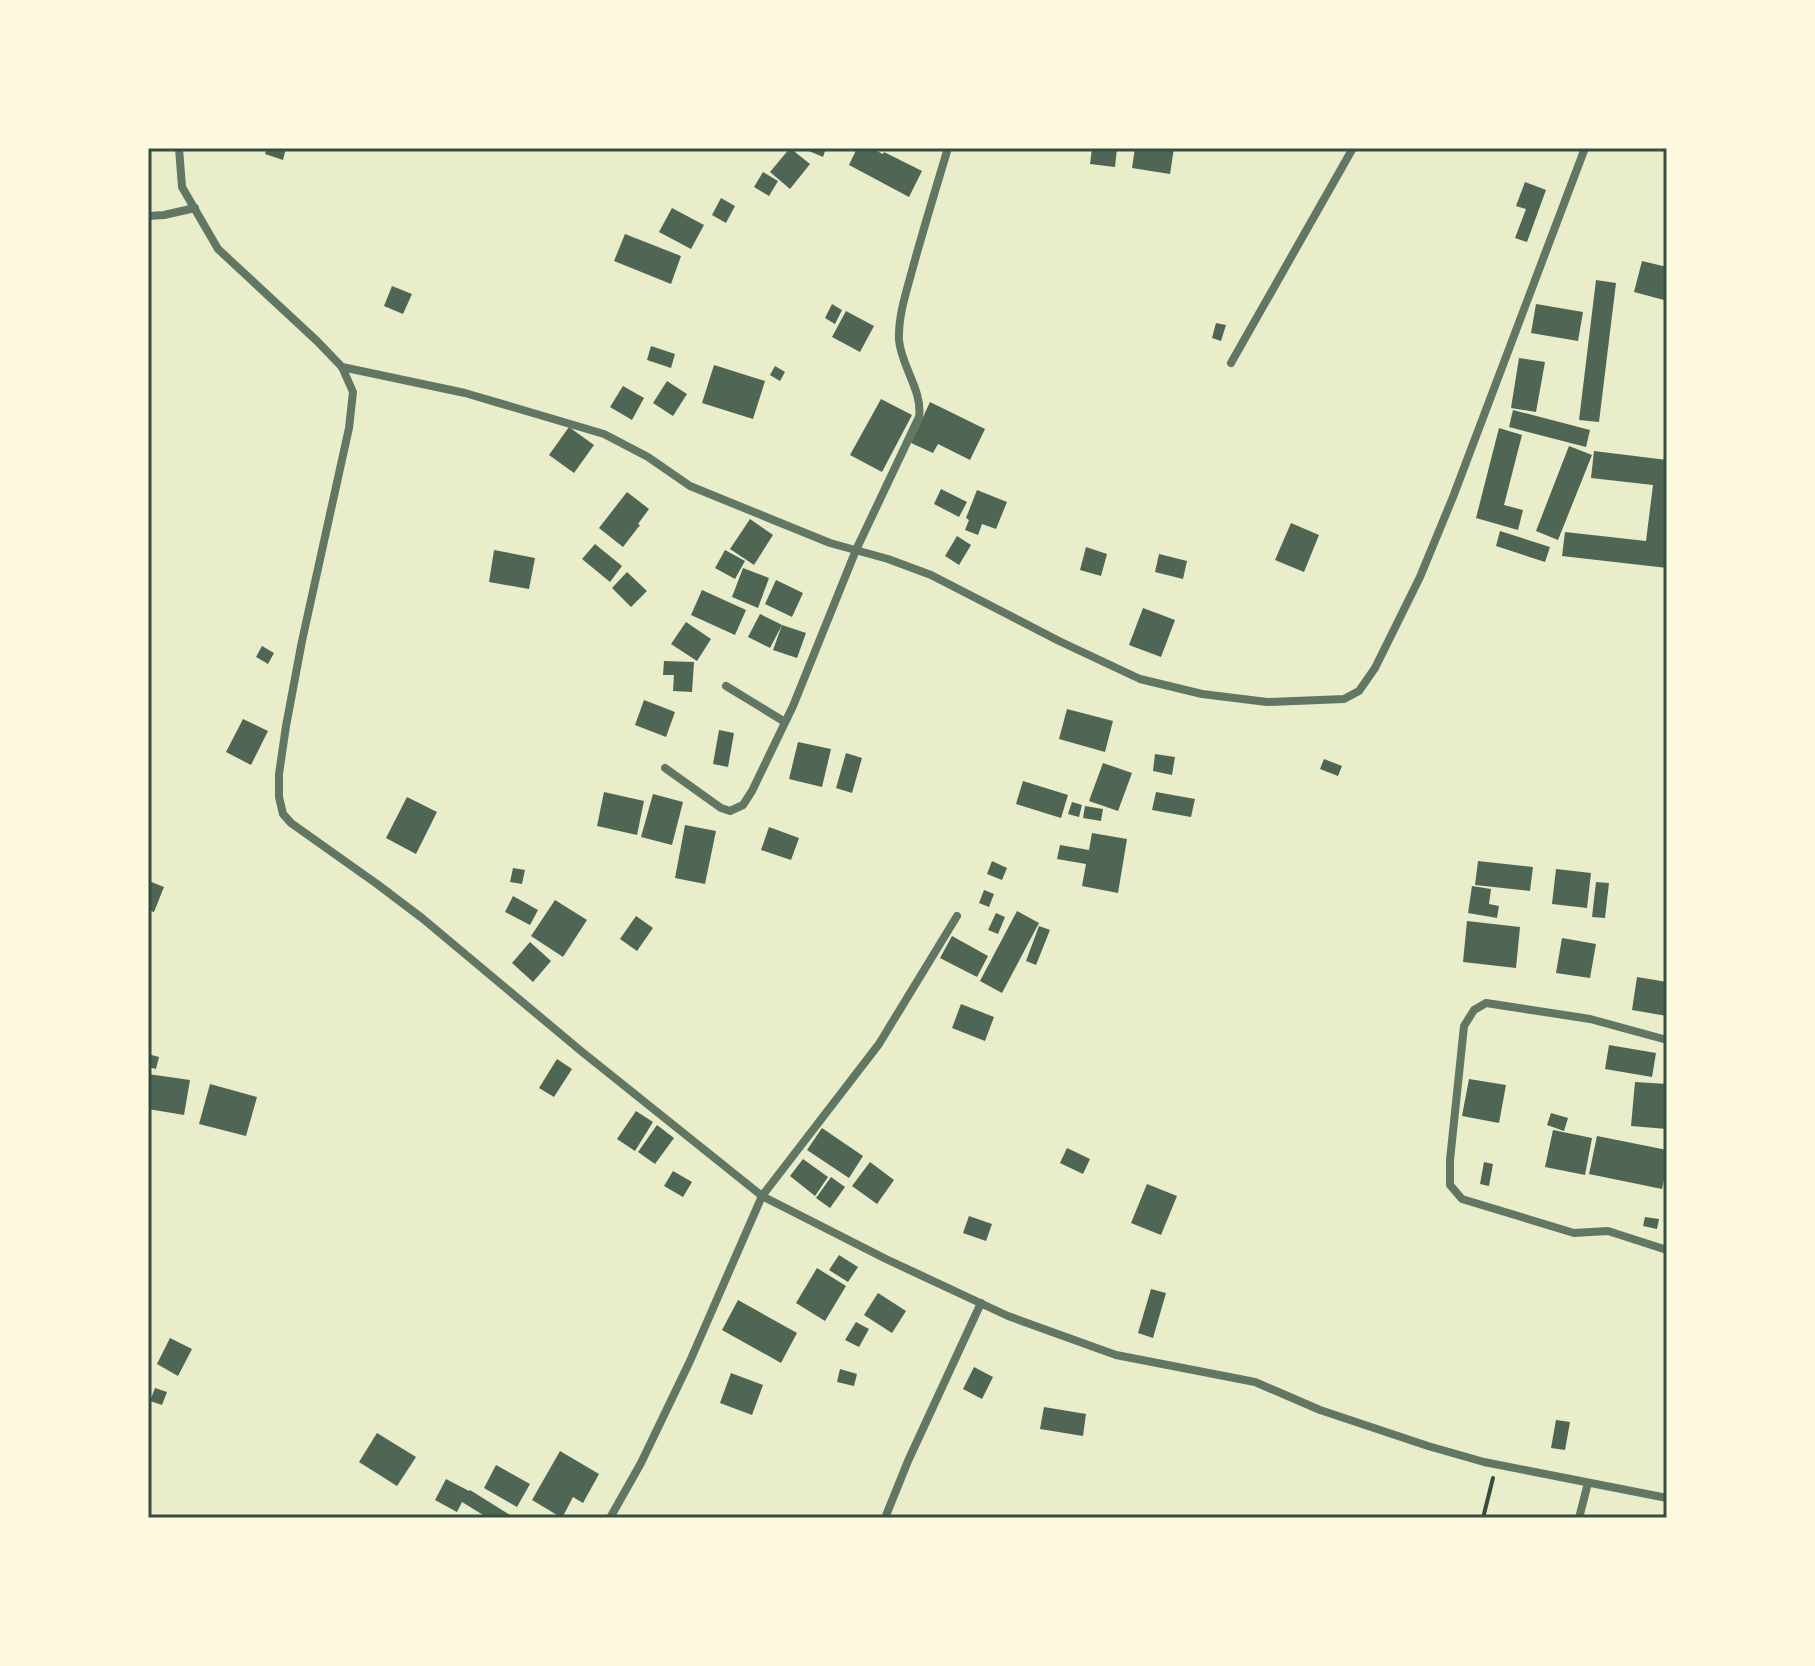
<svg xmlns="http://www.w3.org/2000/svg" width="1815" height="1666" viewBox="0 0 1815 1666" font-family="Inter,sans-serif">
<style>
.building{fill:#4f6655}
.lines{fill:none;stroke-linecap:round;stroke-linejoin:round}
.path{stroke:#344e41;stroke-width:4}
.minor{stroke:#617663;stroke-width:8}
.neatline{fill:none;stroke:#344e41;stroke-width:3}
</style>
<rect width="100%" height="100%" fill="#e9edc9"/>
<!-- building -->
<g class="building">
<polygon points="267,148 286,148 283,160 265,154"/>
<polygon points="790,148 810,164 790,189 770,172"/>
<polygon points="802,148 826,148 823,157"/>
<polygon points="857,148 871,148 883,154 884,152 922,171 909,197 849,165"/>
<polygon points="1092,148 1117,148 1115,167 1090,164"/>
<polygon points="1135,148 1174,148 1170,174 1132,168"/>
<polygon points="763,172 778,181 769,196 754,187"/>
<polygon points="1525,182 1546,190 1527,242 1515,238 1526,209 1516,206"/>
<polygon points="721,198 735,206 726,223 712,215"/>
<polygon points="672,208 704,225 691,249 659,232"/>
<polygon points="625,234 681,256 671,284 614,261"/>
<polygon points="1642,261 1667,267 1667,290 1664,300 1634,292"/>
<polygon points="1596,280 1616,283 1599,422 1579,420"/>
<polygon points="392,286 412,294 403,314 384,306"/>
<polygon points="832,304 842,310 835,324 825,318"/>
<polygon points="1536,304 1583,312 1578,341 1531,333"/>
<polygon points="846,311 874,326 860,352 832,337"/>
<polygon points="1216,323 1226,325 1221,341 1212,338"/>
<polygon points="651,346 675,354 671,368 647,360"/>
<polygon points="1519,358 1545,362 1536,412 1511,408"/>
<polygon points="714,365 765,381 753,419 702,403"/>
<polygon points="775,366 785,372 780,381 770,375"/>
<polygon points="667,381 687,394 673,416 653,403"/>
<polygon points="623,386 644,398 632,420 610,407"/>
<polygon points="881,399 912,415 882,472 850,455"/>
<polygon points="930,402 985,429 970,460 938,444 933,453 911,443"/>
<polygon points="1513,410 1590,430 1586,447 1509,427"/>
<polygon points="569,427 594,445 574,473 549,455"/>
<polygon points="1499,428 1522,435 1504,505 1523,510 1518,530 1476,518"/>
<polygon points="1569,446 1592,455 1558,540 1536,531"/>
<polygon points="1594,451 1667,460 1667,568 1562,556 1565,532 1646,541 1653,485 1591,478"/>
<polygon points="941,489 967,502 959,517 934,504"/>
<polygon points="977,490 1007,502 996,529 982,524 978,535 965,530 969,520 966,518"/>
<polygon points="627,492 649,509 638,524 640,525 623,547 599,528"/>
<polygon points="750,519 773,535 754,565 730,549"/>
<polygon points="1291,523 1319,535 1304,572 1275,560"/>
<polygon points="1500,531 1550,547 1545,562 1496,546"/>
<polygon points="957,536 971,545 959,565 945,556"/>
<polygon points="595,544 622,566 610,582 582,559"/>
<polygon points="1086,547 1107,554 1101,576 1080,570"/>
<polygon points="494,550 535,558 529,589 489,582"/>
<polygon points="725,550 745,561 735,579 715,568"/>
<polygon points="1159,554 1187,561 1183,579 1155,572"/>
<polygon points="743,568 769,578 758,608 732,597"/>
<polygon points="627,572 647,591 631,607 612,588"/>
<polygon points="776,580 803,593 792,617 765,604"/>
<polygon points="702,590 746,610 735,635 691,615"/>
<polygon points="1143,608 1175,620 1161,657 1129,645"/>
<polygon points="760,614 782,625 770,648 748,637"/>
<polygon points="686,622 711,639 697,661 671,644"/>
<polygon points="782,625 806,633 797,658 773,650"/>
<polygon points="262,646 274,653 268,664 256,657"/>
<polygon points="664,661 694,662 692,692 673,691 674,675 663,675"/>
<polygon points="644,700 675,712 666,737 635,725"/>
<polygon points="1067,709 1113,721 1105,752 1059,739"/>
<polygon points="243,719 268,731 251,765 226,752"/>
<polygon points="719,730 734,733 728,767 713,764"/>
<polygon points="798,742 831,749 822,787 789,779"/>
<polygon points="846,753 862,758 852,793 836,788"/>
<polygon points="1155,754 1175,757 1172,775 1153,771"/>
<polygon points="1324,759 1342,766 1338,776 1320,769"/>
<polygon points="1103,763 1132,773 1118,811 1089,801"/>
<polygon points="1023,781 1068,795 1061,818 1016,804"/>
<polygon points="604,792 644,801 637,835 597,826"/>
<polygon points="1156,792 1195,799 1191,817 1152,810"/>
<polygon points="653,794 683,802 672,845 641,837"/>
<polygon points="407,797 437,812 416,854 386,838"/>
<polygon points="1072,802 1082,805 1079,817 1068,814"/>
<polygon points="1085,806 1103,809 1101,821 1083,818"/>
<polygon points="685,825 716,831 705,884 675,878"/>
<polygon points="769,827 799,838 791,860 761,850"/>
<polygon points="1092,833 1127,839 1118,893 1082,886 1086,864 1057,859 1060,845 1089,850"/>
<polygon points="992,861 1007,868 1002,880 987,874"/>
<polygon points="1478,861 1533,867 1530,891 1475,885"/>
<polygon points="513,868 525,870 522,884 510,882"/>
<polygon points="1556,869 1591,873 1587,908 1552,904"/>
<polygon points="149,881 164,887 154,912 148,910"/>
<polygon points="1596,882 1609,883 1605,918 1592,917"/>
<polygon points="1472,886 1491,889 1489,904 1499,906 1497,918 1468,913"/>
<polygon points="984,890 994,894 989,907 979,903"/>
<polygon points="513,896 538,910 530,925 505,912"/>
<polygon points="555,900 587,920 563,957 531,936"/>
<polygon points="1017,911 1039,923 1002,993 980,981"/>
<polygon points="996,913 1005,917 998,934 988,930"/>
<polygon points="636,916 653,928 637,951 620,939"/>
<polygon points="1467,921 1520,927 1516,968 1463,962"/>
<polygon points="1039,926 1050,930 1036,965 1026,961"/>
<polygon points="952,936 988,956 977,977 940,958"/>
<polygon points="1562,938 1596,944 1590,978 1556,973"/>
<polygon points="530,942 551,961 533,982 512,963"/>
<polygon points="1637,977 1667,982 1667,1016 1632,1010"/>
<polygon points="961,1004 994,1017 985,1041 952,1028"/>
<polygon points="1609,1045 1656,1053 1652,1077 1605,1069"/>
<polygon points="148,1054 159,1057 156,1069 148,1067"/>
<polygon points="557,1059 572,1069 554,1097 539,1088"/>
<polygon points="148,1074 190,1080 184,1115 148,1109"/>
<polygon points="1469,1079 1506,1085 1499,1123 1462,1116"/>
<polygon points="1635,1082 1667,1084 1667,1129 1631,1126"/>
<polygon points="210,1084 257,1097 246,1136 199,1124"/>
<polygon points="636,1111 653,1122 635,1151 617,1139"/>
<polygon points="1551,1113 1568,1118 1564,1131 1547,1125"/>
<polygon points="657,1125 674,1138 655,1164 638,1152"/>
<polygon points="822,1128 863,1156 849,1178 807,1150"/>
<polygon points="1553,1130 1592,1138 1585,1175 1545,1167"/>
<polygon points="1597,1136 1667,1150 1667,1165 1662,1189 1589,1174"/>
<polygon points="1067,1148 1090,1159 1083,1174 1060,1163"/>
<polygon points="803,1159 828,1177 815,1196 790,1176"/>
<polygon points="870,1162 894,1180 877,1204 852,1186"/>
<polygon points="1484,1162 1493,1164 1489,1186 1480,1184"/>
<polygon points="673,1171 692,1182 683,1197 664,1186"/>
<polygon points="831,1177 845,1187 830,1208 816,1198"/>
<polygon points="1147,1184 1177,1196 1161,1235 1131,1223"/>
<polygon points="969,1216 992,1224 986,1241 963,1233"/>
<polygon points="1645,1217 1659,1219 1657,1229 1643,1226"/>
<polygon points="839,1255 858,1267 848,1282 829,1270"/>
<polygon points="817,1268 846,1286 825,1321 796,1303"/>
<polygon points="1151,1289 1166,1293 1153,1338 1138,1333"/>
<polygon points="878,1293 906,1311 892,1333 864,1315"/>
<polygon points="738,1300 797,1333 781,1363 722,1330"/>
<polygon points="856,1322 869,1329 859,1347 845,1340"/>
<polygon points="170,1338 192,1349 178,1376 157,1364"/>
<polygon points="974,1367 993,1377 982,1399 963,1389"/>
<polygon points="840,1369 857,1374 854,1386 837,1382"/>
<polygon points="731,1373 763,1385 752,1415 720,1403"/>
<polygon points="155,1388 167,1392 162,1405 150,1401"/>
<polygon points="1044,1407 1086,1414 1083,1436 1040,1429"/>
<polygon points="1556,1420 1570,1422 1565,1450 1551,1448"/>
<polygon points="377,1433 416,1457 397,1486 359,1462"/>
<polygon points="560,1451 599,1474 583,1503 573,1497 562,1518 532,1500"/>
<polygon points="496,1465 530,1484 517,1507 484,1488"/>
<polygon points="446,1479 469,1491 470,1490 510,1515 508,1518 488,1518 462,1502 457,1512 435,1500"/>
</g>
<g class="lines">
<!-- path -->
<polyline class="path" points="1483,1518 1493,1478"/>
<!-- minor -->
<g class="minor">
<polyline points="179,148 182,187 218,249 317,341 342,367 353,392 349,428 302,641 286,726 279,774 279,797 283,814 291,823 377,884 422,918 581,1051 762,1196 886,1259 1008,1316 1116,1355 1255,1382 1320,1410 1428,1446 1484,1462 1667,1498"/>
<polyline points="148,216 164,215 195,208"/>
<polyline points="1231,363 1353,148"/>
<polyline points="342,367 465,393 604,434 648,457 690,486 830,543 888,559 931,575 1059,641 1140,679 1202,694 1267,702 1344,699 1359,691 1375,668 1420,577 1453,497 1585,148"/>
<polyline points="726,686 785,722"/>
<path d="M665,768l56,40 9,3 13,-6 9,-14 41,-85 63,-156 63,-133c4,-26 -18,-51 -20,-77 -1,-25 8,-50 14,-73 11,-40 23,-79 35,-119"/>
<polyline points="1667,1040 1590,1019 1486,1003 1474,1010 1464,1026 1450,1160 1450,1185 1462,1199 1574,1233 1608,1231 1667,1250"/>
<polyline points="610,1518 641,1463 690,1361 762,1196 879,1044 957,916"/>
<polyline points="885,1518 908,1461 981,1303"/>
<polyline points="1579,1518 1588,1483"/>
</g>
</g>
<!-- border -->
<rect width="1815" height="1666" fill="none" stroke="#fefae0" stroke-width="300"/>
<rect x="150" y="150" width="1515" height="1366" class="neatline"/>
</svg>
